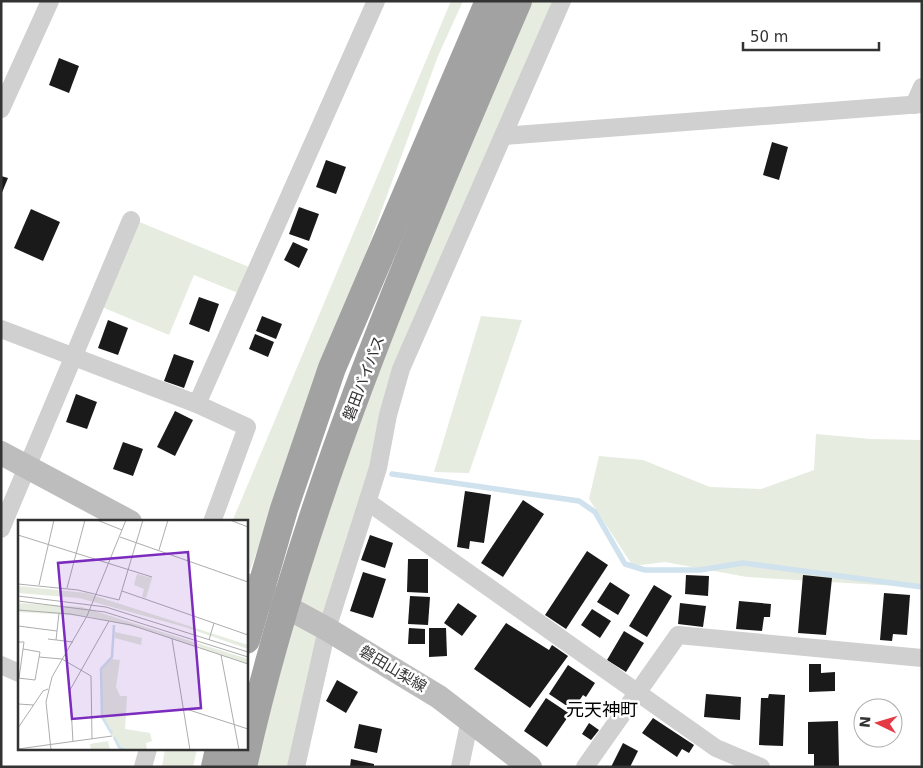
<svg xmlns="http://www.w3.org/2000/svg" width="923" height="768" viewBox="0 0 923 768" font-family="'DejaVu Sans','Noto Sans JP',sans-serif">
<style>
.green{fill:#e6ecdf}
.lines{fill:none;stroke-linecap:round;stroke-linejoin:round}
.stream{stroke:#cfe2ee;stroke-width:5.5}
.building{fill:#1a1a1a}
.minor{stroke:#d0d0d0;stroke-width:18}
.secondary{stroke:#bdbdbd;stroke-width:24}
.trunk{stroke:#a2a2a2;stroke-width:28}
.labels{text-anchor:middle;dominant-baseline:central;stroke-width:5;stroke-linejoin:round;paint-order:stroke}
.street-label{font-size:15px;fill:#333;stroke:#fff}
.quarter-label{font-size:18px;fill:#000;stroke:#fff}
.inset-river{fill:none;stroke:#cfe2ee;stroke-width:2.5}
.inset-road{fill:none;stroke:#adadad;stroke-width:1}
.view{fill:#7b2cbf;fill-opacity:0.15;stroke:#7b2cbf;stroke-width:2.5}
.inset-edge{fill:none;stroke:#333;stroke-width:2.5}
</style>
<rect width="100%" height="100%" fill="#fff"/>
<!-- green -->
<g class="green">
<polygon points="451,1 463,1 438,56 246,581 246,522 232,522"/>
<polygon points="519,1 562,1 429,304 382,446 296,767 244,767 272,650"/>
<polygon points="137,221 249,267 238,293 194,275 169,335 102,307"/>
<polygon points="481,316 522,320 469,473 434,472"/>
<polygon points="816,434 871,439 922,440 922,585 915,587 747,577 665,562 633,566 589,499 599,456 643,460 710,487 761,489 814,470"/>
<polygon points="165,749 197,749 193,767 162,767"/>
</g>
<g class="lines">
<!-- stream -->
<polyline class="stream" points="392,474 579,501 595,512 625,564 645,570 700,570 743,563 922,587"/>
</g>
<!-- building -->
<g class="building">
<polygon points="59,58 79,66 69,93 49,85"/>
<polygon points="772,142 788,147 779,180 763,175"/>
<polygon points="326,160 346,167 336,194 316,187"/>
<polygon points="1,176 8,178 1,195"/>
<polygon points="299,207 319,214 309,241 289,234"/>
<polygon points="31,209 60,222 43,261 14,248"/>
<polygon points="293,242 308,249 299,268 284,260"/>
<polygon points="199,297 219,304 209,332 189,324"/>
<polygon points="262,316 282,324 276,339 256,331"/>
<polygon points="108,320 128,328 118,355 98,348"/>
<polygon points="255,334 274,342 268,357 249,349"/>
<polygon points="174,354 194,361 184,388 164,381"/>
<polygon points="76,394 97,402 87,429 66,422"/>
<polygon points="175,411 193,420 175,456 157,447"/>
<polygon points="123,442 143,449 133,476 113,469"/>
<polygon points="465,491 491,495 484,543 470,541 469,549 457,547"/>
<polygon points="523,500 544,514 503,577 481,563"/>
<polygon points="370,535 393,543 385,568 361,560"/>
<polygon points="587,551 608,565 566,629 545,615"/>
<polygon points="408,559 428,559 428,593 407,592"/>
<polygon points="363,572 386,579 373,618 350,611"/>
<polygon points="686,575 709,576 708,596 685,594"/>
<polygon points="803,575 832,578 826,635 798,633"/>
<polygon points="610,582 630,595 618,615 597,602"/>
<polygon points="654,585 672,596 647,637 629,626"/>
<polygon points="884,593 910,595 907,635 893,634 892,641 880,640"/>
<polygon points="410,596 430,597 428,625 408,624"/>
<polygon points="739,601 771,604 770,617 764,617 762,631 736,629"/>
<polygon points="458,603 477,616 462,636 444,623"/>
<polygon points="680,603 706,606 703,627 678,624"/>
<polygon points="592,609 611,621 600,638 581,625"/>
<polygon points="506,623 549,650 552,645 568,656 530,708 474,669"/>
<polygon points="409,628 425,629 425,644 408,644"/>
<polygon points="429,628 446,628 447,656 429,657"/>
<polygon points="624,631 644,643 626,672 607,660"/>
<polygon points="809,664 821,664 821,673 835,672 835,691 809,692"/>
<polygon points="568,665 595,683 586,697 583,695 573,710 549,694"/>
<polygon points="337,680 358,692 346,713 326,701"/>
<polygon points="706,694 741,697 740,720 704,717"/>
<polygon points="769,694 785,695 783,746 759,745 761,698 768,698"/>
<polygon points="546,698 570,714 547,747 524,731"/>
<polygon points="653,718 694,745 689,753 682,749 677,757 642,733"/>
<polygon points="838,721 839,766 814,766 814,754 808,754 808,722"/>
<polygon points="589,723 599,730 591,740 582,734"/>
<polygon points="359,724 382,729 377,753 354,748"/>
<polygon points="623,743 638,751 630,767 611,767"/>
<polygon points="351,759 374,764 374,767 350,767"/>
</g>
<g class="lines">
<!-- minor -->
<g class="minor">
<polyline points="914,105 922,87"/>
<polyline points="1,109 50,1"/>
<polyline points="503,136 922,104"/>
<polyline points="1,329 197,404 247,427 212,522"/>
<polyline points="197,404 376,1"/>
<polyline points="368,502 716,748 761,767"/>
<polyline points="1,529 131,220"/>
<polyline points="1,665 19,673"/>
<polyline points="143,767 148,749"/>
<polyline points="296,767 327,629 378,468 388,415 401,369 562,1"/>
<polyline points="460,767 470,719"/>
<polyline points="585,767 678,635 922,658"/>
</g>
<!-- secondary -->
<g class="secondary">
<polyline points="1,453 130,522"/>
<polyline points="246,585 327,629 439,697 530,767"/>
</g>
<!-- trunk -->
<g class="trunk">
<polyline points="246,640 284,509 332,368 489,1"/>
<polyline points="215,767 219,749"/>
<path d="M243,767c59,-266 168,-517 275,-766"/>
</g>
</g>
<g class="labels">
<!-- street labels -->
<g class="street-label">
<text transform="translate(364 378) rotate(-69)">磐田バイパス</text>
<text transform="translate(393 669) rotate(31)">磐田山梨線</text>
</g>
<!-- quarter labels -->
<g class="quarter-label">
<text x="602" y="709">元天神町</text>
</g>
</g>
<!-- overview -->
<g transform="translate(18 520)">
<rect width="230" height="230" fill="#fff"/>
<path d="M119,54l15,4 -6,20 -4,-1 2,-8 -10,-4zM0,66l68,7 162,52v4l-63,-22 -106,-29 -61,-5zM0,83l64,4 166,52v5l-105,-35 -56,-13 -69,-4zM97,112l27,6 -1,7 -26,-7zM94,139l8,1 -4,27 4,9h7l-2,33 25,4 2,8 -6,2 1,7h-28l-17,-35v-48zM90,221l2,9h-19l-1,-6z" fill="#e6ecdf"/>
<path class="inset-river" d="M94,214l-10,-17 -1,-48 11,-12 2,-32M96,217l5,10 6,3"/>
<path class="inset-road" d="M79,0l25,10M212,0l18,7M0,15l134,42M102,17l128,45M141,30l9,-30M0,64l60,6 41,10 24,-80M21,65l15,-65M49,68l18,-68M104,71l126,44M0,76l88,11 142,45M0,81l87,11 143,45M0,90l52,4 61,11 117,39M0,106l39,5M30,119l25,3M154,119l18,111M38,120l3,-27M191,120l5,-17M0,122h6l-5,36M203,135l18,95M21,137l23,2 29,17 1,63M0,158l17,2 5,-28 -17,-3M0,184l16,1M165,188l65,21M0,208l25,-37 5,-2M55,222l-3,-52 39,-69M0,229l94,-13M33,230l-5,-48 6,-25 35,-61 39,-96"/>
<path class="view" d="M170,32l13,156 -129,11 -14,-156z"/>
<rect width="230" height="230" class="inset-edge"/>
</g>
<!-- border -->
<rect width="923" height="768" fill="none" stroke="#333333" stroke-width="5"/>
<!-- north arrow -->
<g transform="translate(878 723) rotate(275)"><circle r="24" fill="#ffffff" stroke="#adadad"/>
<path d="M0-4L9 19L0 12L-9 19Z" fill="#e63946"/>
<text y="-8" font-size="14" font-weight="bold" text-anchor="middle" fill="#333333">N</text>
</g>
<!-- scale -->
<path d="M743 42v8h136v-8" fill="none" stroke="#333333" stroke-width="2.5"/>
<text x="750" y="42" font-size="15" fill="#333333" stroke="#ffffff" stroke-width="4" paint-order="stroke">50 m</text>
</svg>
